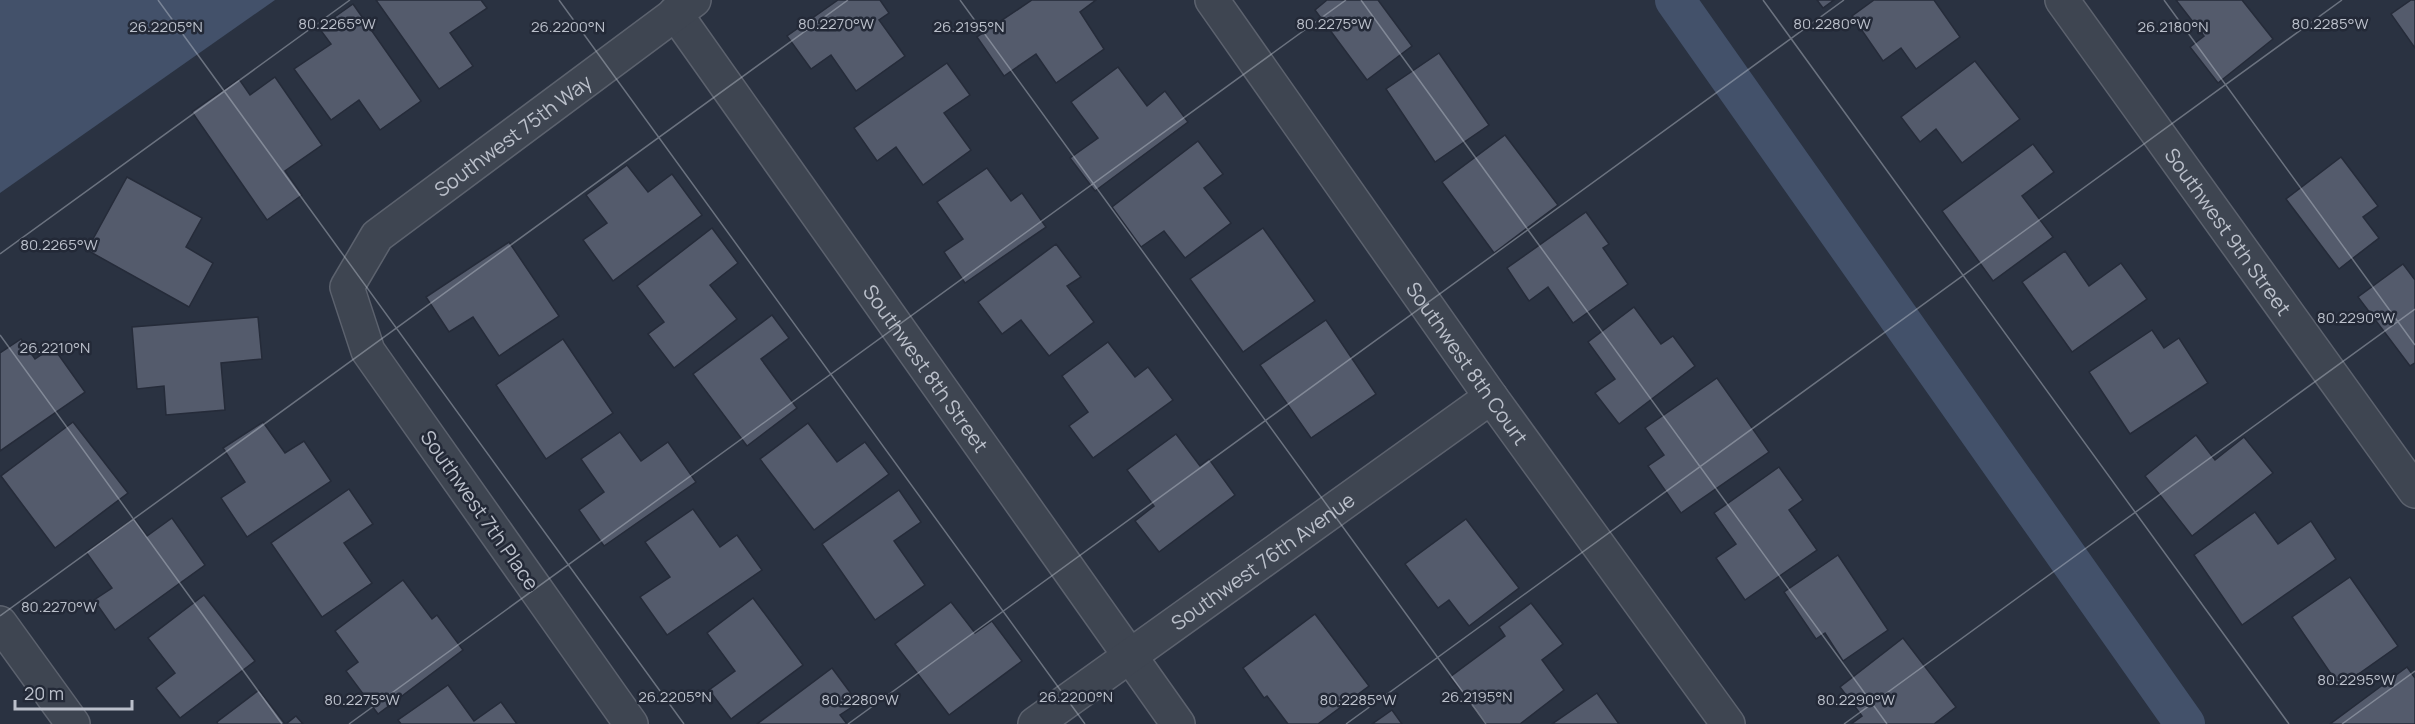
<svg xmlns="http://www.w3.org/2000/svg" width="2415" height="724" viewBox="0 0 2415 724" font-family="Manrope,sans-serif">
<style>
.water{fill:#43516a}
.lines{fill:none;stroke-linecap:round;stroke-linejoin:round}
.canal{stroke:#43516a;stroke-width:40}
.building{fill:#545b6c;stroke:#252b39;stroke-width:1.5}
.street-casing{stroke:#5c626e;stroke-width:36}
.street{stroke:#3e4551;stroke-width:33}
.ticks{fill:none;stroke:#bbc0cb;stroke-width:1.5;stroke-opacity:0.45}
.labels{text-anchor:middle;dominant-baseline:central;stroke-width:5;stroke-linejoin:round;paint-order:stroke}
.street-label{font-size:20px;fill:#bbc0cb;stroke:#232937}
.ticks-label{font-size:15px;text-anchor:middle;fill:#bbc0cb;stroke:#232937;stroke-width:5;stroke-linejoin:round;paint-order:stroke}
</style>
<rect width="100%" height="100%" fill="#2a3241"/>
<!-- water -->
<polygon class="water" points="0,0 275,0 0,193"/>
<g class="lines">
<!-- canal -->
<polyline class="canal" points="1675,0 2185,724"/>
</g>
<!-- building -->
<g class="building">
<polygon points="376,0 481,0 487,8 450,33 473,66 439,89"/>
<polygon points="838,0 880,0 889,13 879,20 905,56 856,91 831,55 811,69 787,36"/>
<polygon points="1032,0 1096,0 1080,12 1104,49 1056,83 1036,54 1004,76 977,37"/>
<polygon points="1327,0 1378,0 1412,46 1367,80 1315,10"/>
<polygon points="1817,0 1834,0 1823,8"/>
<polygon points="1874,0 1934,0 1960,37 1916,69 1901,48 1883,61 1852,16"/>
<polygon points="2176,0 2242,0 2273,39 2218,83 2190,47 2204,36"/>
<polygon points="2411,0 2415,0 2415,48 2391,14"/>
<polygon points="353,4 421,101 380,130 359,100 331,120 294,69 331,44 319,28"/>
<polygon points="1439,53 1489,125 1435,162 1386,89"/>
<polygon points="1975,61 2020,119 1962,163 1936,129 1920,142 1901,117"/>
<polygon points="947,63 970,95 944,113 971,150 923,185 896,147 877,161 854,128"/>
<polygon points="1118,67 1147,106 1165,91 1188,122 1095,191 1070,158 1098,138 1071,102"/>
<polygon points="275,77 322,145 285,171 302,195 267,220 192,112 239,79 250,95"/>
<polygon points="1505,135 1558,205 1494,253 1442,182"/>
<polygon points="1198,141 1223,174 1204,188 1231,223 1185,258 1164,231 1141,247 1112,207"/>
<polygon points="2033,144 2054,172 2022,196 2053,237 1993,281 1942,211"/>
<polygon points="2341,157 2378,206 2363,217 2379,238 2339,269 2286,199"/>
<polygon points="627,165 648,192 672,174 702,215 613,281 583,240 607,223 586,195"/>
<polygon points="987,168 1011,201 1022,193 1046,227 965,283 944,252 963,239 937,202"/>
<polygon points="127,177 202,218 186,247 213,263 189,307 87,250"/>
<polygon points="1586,212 1609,244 1603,248 1628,284 1573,323 1548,287 1529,301 1507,268"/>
<polygon points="712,228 738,263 710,285 737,319 674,368 648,334 664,322 637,286"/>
<polygon points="1263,228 1315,301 1243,352 1190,279"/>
<polygon points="509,242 559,316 499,356 473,317 449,332 426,297"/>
<polygon points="1056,244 1081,277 1067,286 1094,322 1049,356 1021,320 1002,334 978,302"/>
<polygon points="2065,251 2089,286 2121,263 2147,299 2072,352 2022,282"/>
<polygon points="2403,264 2415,280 2415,363 2410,366 2358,297"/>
<polygon points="1634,307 1661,344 1673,336 1695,366 1619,424 1595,393 1615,379 1588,342"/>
<polygon points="772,315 789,338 761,359 797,408 747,446 693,374"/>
<polygon points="258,317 262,359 221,363 225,410 166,415 164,386 137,389 132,327"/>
<polygon points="1326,320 1376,394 1311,438 1260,365"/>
<polygon points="2152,330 2164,348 2179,338 2208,383 2130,434 2089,372"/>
<polygon points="21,339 35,359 53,347 85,392 0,451 0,353"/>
<polygon points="563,339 613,413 546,459 496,385"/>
<polygon points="1108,342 1135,377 1148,367 1173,400 1093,458 1069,426 1088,412 1062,376"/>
<polygon points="1717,378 1769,452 1681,513 1648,466 1664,455 1645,428"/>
<polygon points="73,422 128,493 55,548 1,476"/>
<polygon points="263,422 285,453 304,441 331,481 247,537 221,498 245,482 223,448"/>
<polygon points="808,423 837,462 865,442 889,474 814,530 760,459"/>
<polygon points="620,432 641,461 668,442 696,482 604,546 579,510 604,492 581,459"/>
<polygon points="1176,434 1200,466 1209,459 1235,495 1159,552 1135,521 1154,506 1127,470"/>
<polygon points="2196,435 2215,460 2244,437 2273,473 2192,536 2145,476"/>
<polygon points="1779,467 1803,500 1789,510 1817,550 1745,600 1716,558 1736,544 1714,513"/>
<polygon points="349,489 373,524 344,543 372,583 322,617 271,543"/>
<polygon points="899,490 921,522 894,541 925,585 875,620 822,544"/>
<polygon points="693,509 720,547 737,535 762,570 667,635 640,597 670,577 645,542"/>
<polygon points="2255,512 2278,544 2311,521 2336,559 2242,625 2194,555"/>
<polygon points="134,518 147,536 172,518 205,565 115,630 94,600 112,588 86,552"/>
<polygon points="1466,519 1519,588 1469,626 1449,600 1438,608 1405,564"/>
<polygon points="1838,555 1888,630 1843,661 1825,633 1816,639 1784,592"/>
<polygon points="2350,577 2398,646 2340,687 2292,617"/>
<polygon points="403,580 432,619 437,615 463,650 378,714 346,671 358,662 335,631"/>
<polygon points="204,595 255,661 180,718 156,688 175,673 148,638"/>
<polygon points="753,598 803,665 731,719 709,690 735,671 707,633"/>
<polygon points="951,602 975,633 992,621 1022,661 949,715 895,644"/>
<polygon points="1531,603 1563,644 1542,660 1564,690 1520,724 1486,724 1450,677 1505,636 1499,627"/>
<polygon points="1315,614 1369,686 1318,724 1288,724 1267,696 1264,698 1243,668"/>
<polygon points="1903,638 1956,707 1934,724 1851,724 1862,716 1840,687"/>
<polygon points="2407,667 2415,678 2415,724 2330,724"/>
<polygon points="832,668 858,703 840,715 847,724 757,724"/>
<polygon points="448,685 474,721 501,702 517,724 401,724 398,720"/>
<polygon points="259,690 285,724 218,724 217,722"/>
<polygon points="1597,693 1619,724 1552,724"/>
<polygon points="1392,710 1402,724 1372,724"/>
<polygon points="296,716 303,724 286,724"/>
</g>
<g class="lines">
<!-- street casing -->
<g class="street-casing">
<g id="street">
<path id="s1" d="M1212,0l279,397 237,327"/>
<path id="s2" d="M2062,0l353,491"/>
<path id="s3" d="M675,13l503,711"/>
<polyline points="0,623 73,724"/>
<path id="s4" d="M631,724l-263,-373 -21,-64 30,-51 317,-236"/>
<path id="s5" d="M1035,724l456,-327"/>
</g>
</g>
<!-- street -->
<use href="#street" class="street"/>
</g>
<!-- ticks -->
<path class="ticks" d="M158,0l526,724M559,0l526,724M960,0l526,724M1361,0l526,724M1763,0l526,724M2164,0l251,345M0,254l350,-254M0,335l282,389M0,616l848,-616M349,724l997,-724M848,724l996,-724M1346,724l996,-724M1844,724l571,-415M2342,724l73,-53"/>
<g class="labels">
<!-- street labels -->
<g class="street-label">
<text stroke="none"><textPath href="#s4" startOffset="752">Southwest 75th Way</textPath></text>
<text stroke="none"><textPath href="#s2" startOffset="285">Southwest 9th Street</textPath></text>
<text stroke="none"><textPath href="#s1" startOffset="444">Southwest 8th Court</textPath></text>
<text stroke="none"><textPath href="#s3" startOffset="435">Southwest 8th Street</textPath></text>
<text transform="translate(480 510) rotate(55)">Southwest 7th Place</text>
<text stroke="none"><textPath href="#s5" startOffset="280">Southwest 76th Avenue</textPath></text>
</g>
</g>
<g class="ticks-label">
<text x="337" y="29">80.2265°W</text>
<text x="1334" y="29">80.2275°W</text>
<text x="1832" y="29">80.2280°W</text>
<text x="836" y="29">80.2270°W</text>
<text x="2330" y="29">80.2285°W</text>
<text x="166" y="32">26.2205°N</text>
<text x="568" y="32">26.2200°N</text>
<text x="969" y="32">26.2195°N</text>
<text x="2173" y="32">26.2180°N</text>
<text x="59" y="250">80.2265°W</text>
<text x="2356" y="323">80.2290°W</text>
<text x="55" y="353">26.2210°N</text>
<text x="59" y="612">80.2270°W</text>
<text x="2356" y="685">80.2295°W</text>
<text x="675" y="702">26.2205°N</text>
<text x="1076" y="702">26.2200°N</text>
<text x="1477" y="702">26.2195°N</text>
<text x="362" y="705">80.2275°W</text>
<text x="860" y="705">80.2280°W</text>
<text x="1358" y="705">80.2285°W</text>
<text x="1856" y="705">80.2290°W</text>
</g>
<!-- scale -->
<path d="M15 700v9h117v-9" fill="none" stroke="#bbc0cb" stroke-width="3"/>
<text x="24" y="700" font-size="18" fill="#bbc0cb" stroke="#232937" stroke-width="4.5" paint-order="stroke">20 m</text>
</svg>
